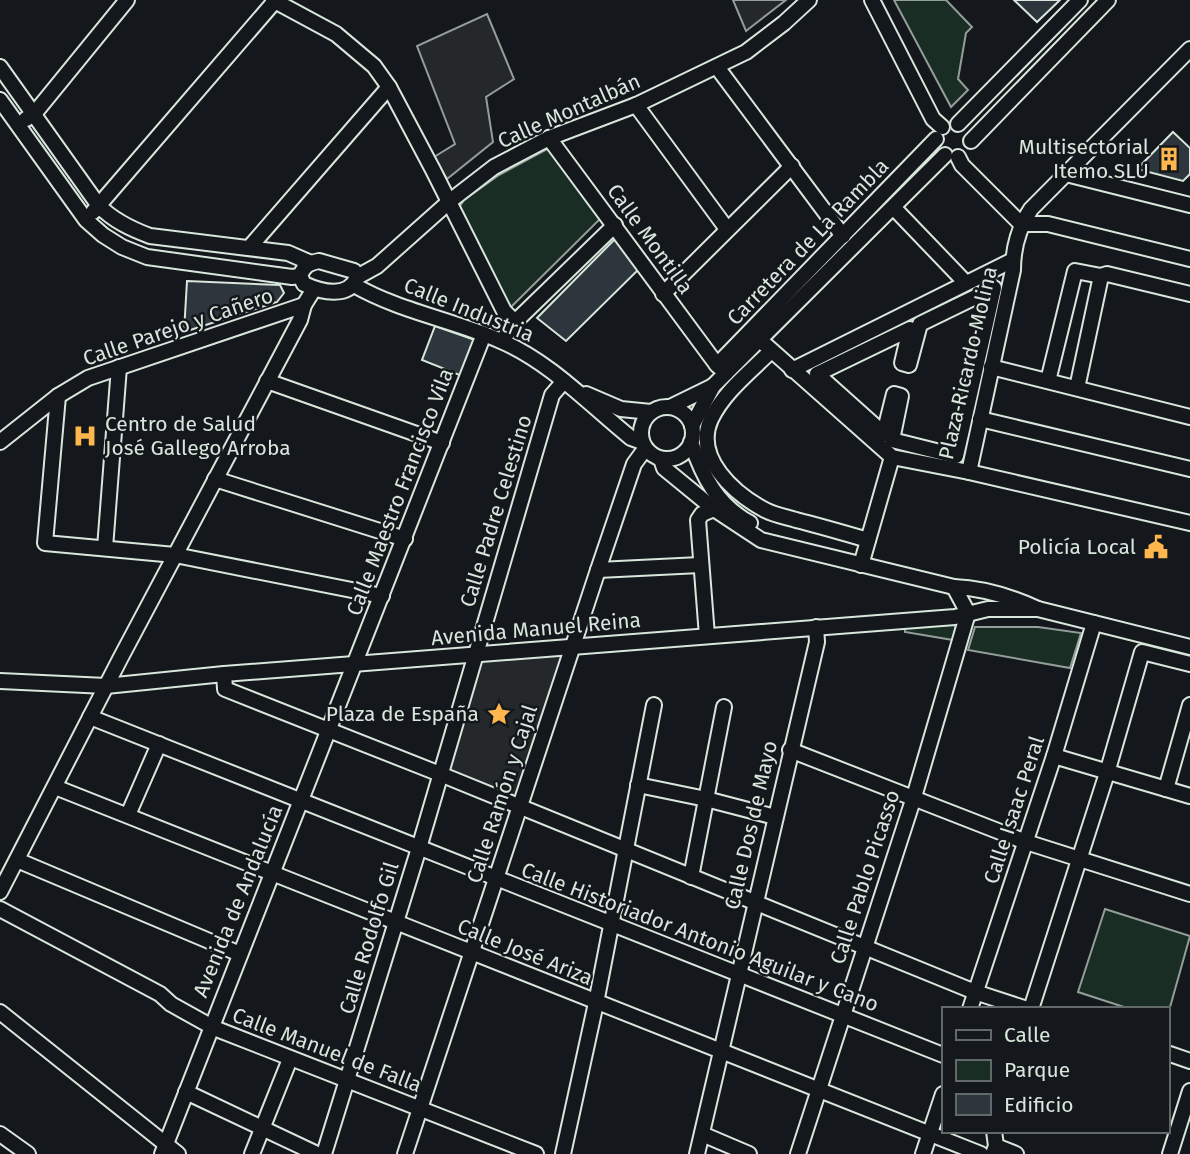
<svg xmlns="http://www.w3.org/2000/svg" width="1190" height="1154" viewBox="0 0 1190 1154" font-family="'Fira Sans',sans-serif">
<style>
.green{fill:#1a2d24;stroke:#939e99;stroke-width:2}
.parking{fill:#24282b;stroke:#939e99;stroke-width:2}
.building{fill:#2c363c;stroke:#d8e6dc;stroke-width:2}
.lines{fill:none;stroke-linecap:round;stroke-linejoin:round}
.minor-casing{stroke:#d8e6dc;stroke-width:18}
.minor{stroke:#14181c;stroke-width:14}
.labels{text-anchor:middle;dominant-baseline:central;stroke-width:5;stroke-linejoin:round;paint-order:stroke}
.street-label{font-size:21px;fill:#d8e6dc;stroke:#14181c}
.poi-label{font-size:21px;fill:#d8e6dc;stroke:#14181c;text-anchor:end}
</style>
<rect width="100%" height="100%" fill="#14181c"/>
<!-- green -->
<g class="green">
<polygon points="894,0 946,0 972,27 966,33 958,79 968,90 951,107"/>
<polygon points="549,148 601,218 509,309 460,212 460,206 464,200 499,175"/>
<polygon points="957,619 953,640 905,632 905,622"/>
<polygon points="975,627 1038,627 1081,633 1070,668 968,650"/>
<polygon points="1105,909 1190,936 1167,1018 1167,1009 1130,1009 1078,992"/>
</g>
<!-- parking -->
<g class="parking">
<polygon points="733,0 786,0 746,31"/>
<polygon points="487,14 514,79 486,97 493,142 447,179 434,157 455,144 417,46"/>
<polygon points="565,652 516,801 438,768 468,659"/>
</g>
<!-- building -->
<g class="building">
<polygon points="1014,0 1060,0 1037,22"/>
<polygon points="1173,132 1190,148 1190,174 1183,181 1137,169"/>
<polygon points="615,239 638,270 566,341 537,318"/>
<polygon points="187,281 280,285 284,293 277,302 184,332"/>
<polygon points="435,326 475,340 462,376 422,360"/>
</g>
<g class="lines">
<!-- minor casing -->
<g class="minor-casing">
<g id="minor">
<polyline points="273,0 336,34 374,66 389,87 433,170 504,311 515,322"/>
<polyline points="872,0 933,119 942,127"/>
<path d="M0,67l99,139c15,15 32,23 51,30l138,17 23,10"/>
<polyline points="717,67 843,236"/>
<polyline points="0,100 86,220 103,235 122,247 147,257 292,277 300,276"/>
<polyline points="636,105 727,229"/>
<polyline points="26,119 34,114 127,0"/>
<polyline points="958,124 1080,0"/>
<polyline points="549,138 717,365"/>
<polyline points="971,141 1108,0"/>
<polyline points="958,157 962,165 1021,224 1048,224 1190,259"/>
<polyline points="1066,174 1190,205"/>
<polyline points="894,208 965,282"/>
<polyline points="93,212 275,1"/>
<polyline points="249,248 389,87"/>
<path d="M319,261l35,10 3,6c-8,22 -36,15 -53,7l-4,-8c4,-10 8,-13 19,-15z"/>
<polyline points="357,277 377,266 450,201 494,167 549,138 636,105 746,52 784,23 809,0"/>
<path d="M354,285c45,26 99,35 147,56 49,21 88,63 130,97l11,4"/>
<polygon points="994,288 956,456 892,440 901,396 894,394 884,434 817,374 910,329 902,363 909,365 920,324"/>
<polyline points="663,294 792,166"/>
<polyline points="760,340 892,457 969,472 1190,523"/>
<polyline points="502,341 515,322 615,225"/>
<path d="M771,351c-21,21 -47,41 -60,68 -18,39 24,75 54,91 9,5 21,7 31,10 24,6 48,13 72,20"/>
<polyline points="991,367 1190,417"/>
<polyline points="792,370 1013,260"/>
<polyline points="726,373 717,365 936,139"/>
<polyline points="267,381 442,443"/>
<polyline points="1048,381 1075,271 1101,276"/>
<polyline points="1077,388 1101,276 1107,274 1190,294"/>
<polyline points="586,394 621,409 651,412"/>
<polyline points="58,396 45,543 175,555 382,596"/>
<circle cx="667" cy="433" r="26"/>
<polyline points="670,407 713,386"/>
<polyline points="980,419 1190,469"/>
<polyline points="692,426 713,386 945,155"/>
<polyline points="0,442 58,396 88,378 304,305"/>
<path d="M691,442c12,35 26,63 59,81"/>
<path d="M661,459l3,9 50,41 47,31 193,47c28,1 58,10 84,22l152,38"/>
<path d="M969,472l44,-202c0,-22 6,-43 18,-61l159,-160"/>
<polyline points="215,479 405,539"/>
<polyline points="105,548 119,367"/>
<polyline points="861,565 892,457"/>
<polyline points="598,570 700,565"/>
<polyline points="954,587 968,613"/>
<polyline points="707,636 698,520 702,514 714,509"/>
<polyline points="224,674 225,689 440,774 975,992 1027,1009"/>
<polyline points="0,681 106,686 224,674 955,617 988,609 1038,609"/>
<polyline points="90,717 943,1055"/>
<polyline points="790,750 1026,842 1190,894"/>
<polyline points="1054,756 1190,796"/>
<polyline points="638,785 706,799 775,817"/>
<polyline points="55,787 981,1154"/>
<polyline points="1166,789 1190,705"/>
<polyline points="128,815 159,744"/>
<polyline points="17,860 240,954"/>
<polyline points="691,877 724,707"/>
<polyline points="0,892 120,659 300,320 304,305 314,289"/>
<polyline points="0,909 160,994 171,1004 214,1028 536,1154"/>
<polyline points="970,1009 1054,756 1094,623"/>
<polyline points="1031,1009 1107,773 1142,652 1190,664"/>
<polyline points="0,1012 178,1154"/>
<polyline points="1167,1053 1190,1061"/>
<polyline points="186,1092 317,1154"/>
<polyline points="0,1134 28,1154"/>
<polyline points="702,1134 749,1154"/>
<polyline points="996,1146 1016,1154"/>
<polyline points="162,1154 484,334"/>
<polyline points="252,1154 290,1059"/>
<polyline points="324,1154 419,848 552,395 564,381"/>
<polyline points="405,1154 598,570 634,464 645,449"/>
<polyline points="563,1154 596,1003 654,705"/>
<polyline points="697,1154 817,642 816,627"/>
<polyline points="798,1154 914,797 968,613"/>
<polyline points="923,1154 943,1094"/>
<polyline points="993,1154 996,1146 994,1131"/>
<polyline points="1170,1154 1190,1091"/>
</g>
</g>
<!-- minor -->
<use href="#minor" class="minor"/>
</g>
<!-- icons -->
<defs>
<g id="building-bare" transform="scale(1.89)"><path d="M-4-6H4V6H1V3H-1V6H-4ZM-2.5-4.3h1.7v1.8h-1.7ZM.8-4.3h1.7v1.8H.8ZM-2.5-1h1.7V.8h-1.7ZM.8-1h1.7V.8H.8Z" fill="#ffb74d" stroke="#14181c" stroke-width="2.5" paint-order="stroke"/></g>
<g id="hospital-bare" transform="scale(1.89)"><path d="M-5-5h3v3.5h4V-5h3V5h-3V1.5h-4V5h-3Z" fill="#ffb74d" stroke="#14181c" stroke-width="2.5" paint-order="stroke"/></g>
<g id="civic-bare" transform="scale(1.89)"><path d="M-.6-6.5H3V-4.5H.6V-3L4-1V1h2V6H-6V1h2V-1L-.6-3ZM-1.2 2.5V6h2.4V2.5Z" fill="#ffb74d" stroke="#14181c" stroke-width="2.5" paint-order="stroke"/></g>
<g id="sight-bare" transform="scale(1.89)"><path d="M0-6L1.8-2.2L6-1.7L2.9 1.2L3.7 5.4L0 3.3L-3.7 5.4L-2.9 1.2L-6-1.7L-1.8-2.2Z" fill="#ffb74d" stroke="#14181c" stroke-width="2.5" paint-order="stroke"/></g>
</defs>
<g fill-rule="evenodd">
<use href="#building-bare" x="1169" y="159"/>
<use href="#hospital-bare" x="85" y="436"/>
<use href="#civic-bare" x="1156" y="547"/>
<use href="#sight-bare" x="499" y="714"/>
</g>
<g class="labels">
<!-- street labels -->
<g class="street-label">
<text transform="translate(569 111) rotate(-24)">Calle Montalbán</text>
<text transform="translate(650 239) rotate(54)">Calle Montilla</text>
<text transform="translate(808 242) rotate(-46)">Carretera de La Rambla</text>
<text transform="translate(469 310) rotate(22)">Calle Industria</text>
<text transform="translate(178 327) rotate(-19)">Calle Parejo y Cañero</text>
<text transform="translate(968 363) rotate(-77)">Plaza Ricardo Molina</text>
<text transform="translate(400 492) rotate(-69)">Calle Maestro Francisco Vila</text>
<text transform="translate(496 511) rotate(-73)">Calle Padre Celestino</text>
<text transform="translate(536 629) rotate(-5)">Avenida Manuel Reina</text>
<text transform="translate(502 794) rotate(-72)">Calle Ramón y Cajal</text>
<text transform="translate(1014 810) rotate(-72)">Calle Isaac Peral</text>
<text transform="translate(751 825) rotate(-77)">Calle Dos de Mayo</text>
<text transform="translate(865 877) rotate(-72)">Calle Pablo Picasso</text>
<text transform="translate(238 901) rotate(-68)">Avenida de Andalucía</text>
<text transform="translate(700 937) rotate(21)">Calle Historiador Antonio Aguilar y Cano</text>
<text transform="translate(369 938) rotate(-73)">Calle Rodolfo Gil</text>
<text transform="translate(525 952) rotate(22)">Calle José Ariza</text>
<text transform="translate(327 1050) rotate(21)">Calle Manuel de Falla</text>
</g>
<!-- poi labels -->
<g class="poi-label">
<text x="1149" y="147">Multisectorial<tspan x="1149" dy="24">Itemo SLU</tspan></text>
<text x="105" y="424" text-anchor="start">Centro de Salud<tspan x="105" dy="24">José Gallego Arroba</tspan></text>
<text x="1136" y="547">Policía Local</text>
<text x="479" y="714">Plaza de España</text>
</g>
</g>
<!-- legend -->
<rect x="942" y="1007" width="228" height="126" fill="#14181c" stroke="#626a69" stroke-width="2"/>
<rect x="956" y="1030" width="35" height="10" fill="#14181c" stroke="#626a69" stroke-width="2"/>
<text x="1004" y="1042" font-size="21" fill="#d8e6dc">Calle</text>
<rect x="956" y="1060" width="35" height="21" fill="#1a2d24" stroke="#626a69" stroke-width="2"/>
<text x="1004" y="1077" font-size="21" fill="#d8e6dc">Parque</text>
<rect x="956" y="1094" width="35" height="21" fill="#2c363c" stroke="#626a69" stroke-width="2"/>
<text x="1004" y="1112" font-size="21" fill="#d8e6dc">Edificio</text>
</svg>
